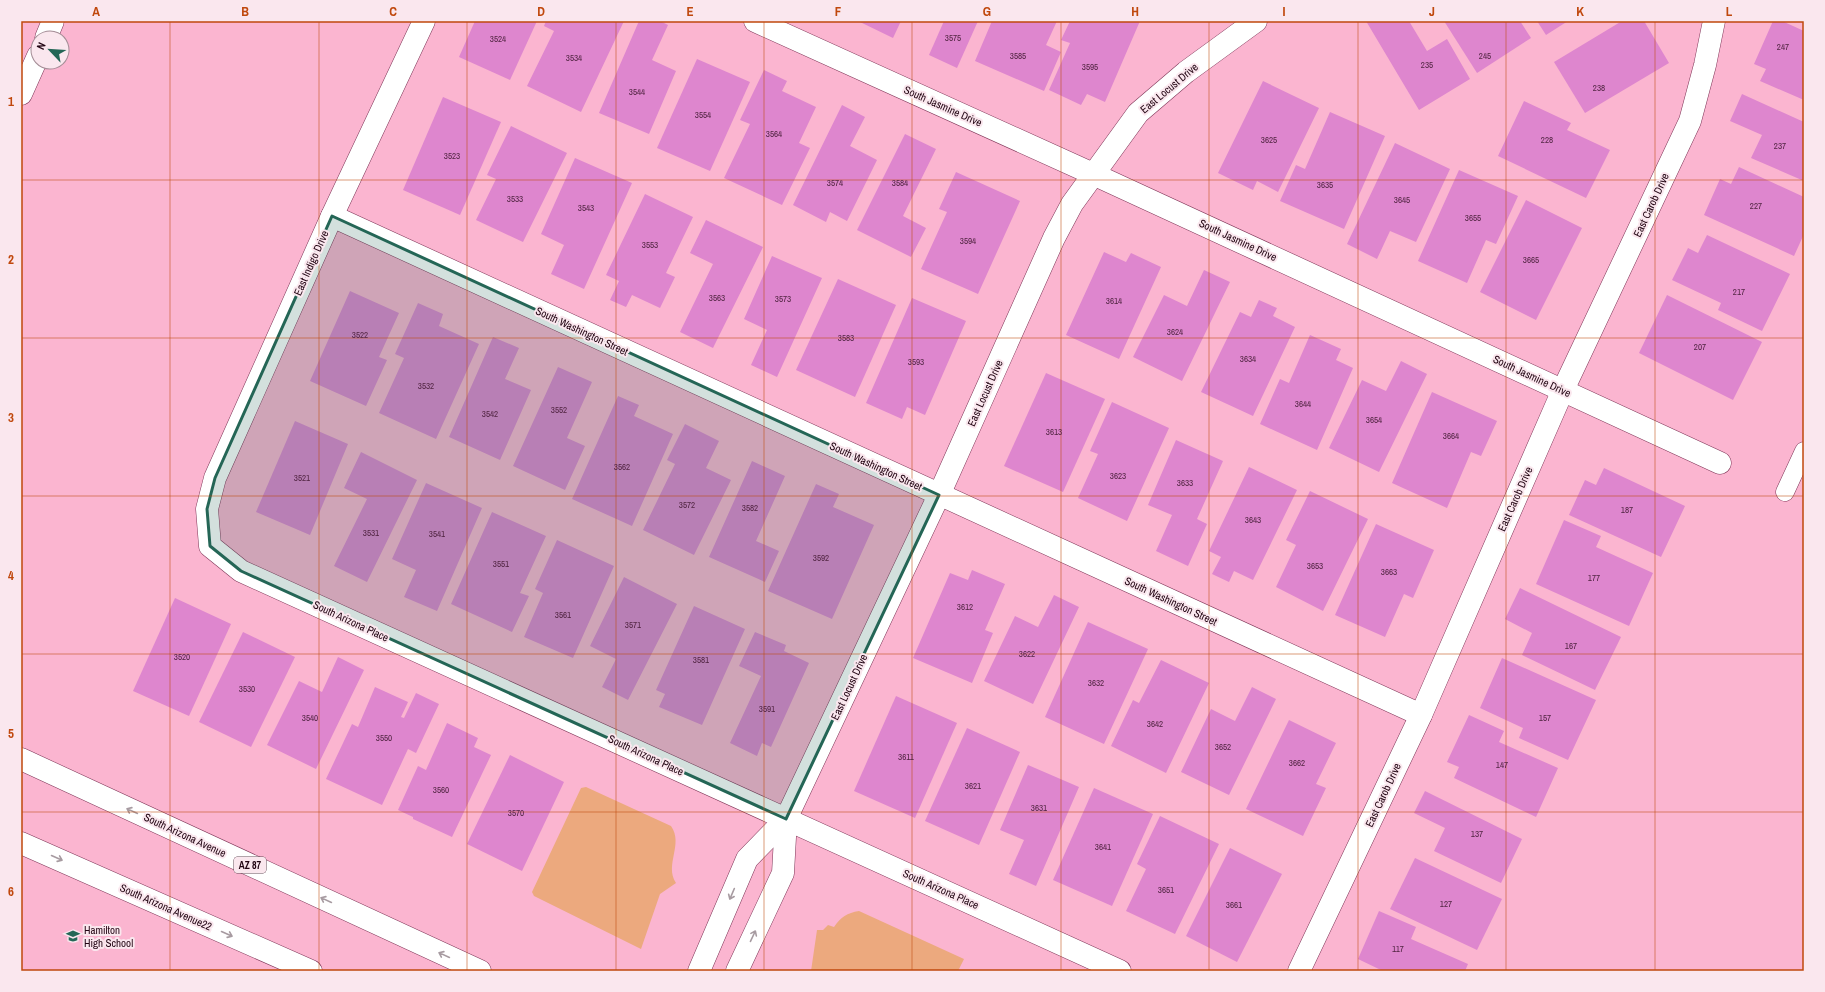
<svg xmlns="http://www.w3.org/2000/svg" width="1825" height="992" viewBox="0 0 1825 992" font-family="'Archivo Narrow',sans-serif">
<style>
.green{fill:#eca97e}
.building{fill:#de86ce}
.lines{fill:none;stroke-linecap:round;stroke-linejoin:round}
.lane-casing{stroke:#7f3658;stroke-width:19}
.street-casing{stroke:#7f3658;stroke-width:23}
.primary-casing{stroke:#7f3658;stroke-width:23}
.lane{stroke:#fff;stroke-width:18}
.street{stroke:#fff;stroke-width:22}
.primary{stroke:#fff;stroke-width:22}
.oneway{stroke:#a79ba1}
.marked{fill:#246656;fill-opacity:0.2;stroke:#246656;stroke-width:3;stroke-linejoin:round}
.grid{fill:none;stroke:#c0480d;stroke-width:1;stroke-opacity:0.55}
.labels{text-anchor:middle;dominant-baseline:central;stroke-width:4;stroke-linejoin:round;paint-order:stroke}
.number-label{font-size:9px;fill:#512542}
.shield{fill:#fae7ee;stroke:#634955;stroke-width:1}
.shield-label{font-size:10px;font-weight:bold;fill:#220513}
.street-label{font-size:11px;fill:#220513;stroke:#fae7ee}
.poi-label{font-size:11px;fill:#220513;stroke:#fae7ee;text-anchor:start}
.neatline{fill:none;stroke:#c0480d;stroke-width:1.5}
.grid-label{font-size:13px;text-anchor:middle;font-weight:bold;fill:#c0480d}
</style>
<rect width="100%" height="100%" fill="#fbb5d0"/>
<!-- green -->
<g class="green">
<path d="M586,787l85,39c13,18 -7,39 5,57l-16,11 -19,55 -107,-53 -2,-4 49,-104z"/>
<path d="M859,911l105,48 -6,12h-147l6,-41h6l5,-5 6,2c7,-10 13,-14 25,-16z"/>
</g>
<!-- building -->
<g class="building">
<polygon points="475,21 537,21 510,80 459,57"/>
<polygon points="546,21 624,21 581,112 527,86 554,31 544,26"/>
<polygon points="639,21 660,21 668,25 652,60 676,71 649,134 599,113"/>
<polygon points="860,21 901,21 893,38 860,22"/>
<polygon points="944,21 978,21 957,68 929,55"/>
<polygon points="992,21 1057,21 1046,45 1061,52 1044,91 975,61"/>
<polygon points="1070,21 1140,21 1105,102 1087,94 1081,105 1049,90 1070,43 1061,40"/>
<polygon points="1366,21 1409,21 1427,51 1447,39 1470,79 1419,110"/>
<polygon points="1444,21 1520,21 1531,38 1477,73"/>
<polygon points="1537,21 1568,21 1546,35"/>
<polygon points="1622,21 1644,21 1669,63 1585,113 1554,62"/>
<polygon points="1773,21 1782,21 1804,31 1804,100 1760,81 1766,69 1754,64"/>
<polygon points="697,59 750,82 710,171 657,148"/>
<polygon points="764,70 787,81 782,91 816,107 799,143 810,148 782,205 724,178 750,124 740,120"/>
<polygon points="1263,81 1319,108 1278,192 1257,181 1253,190 1218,173"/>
<polygon points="1742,94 1804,122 1804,181 1751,158 1762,135 1730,121"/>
<polygon points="443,97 501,122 460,215 403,190"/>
<polygon points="1524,101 1571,123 1567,130 1610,150 1586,198 1498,156"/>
<polygon points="842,105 865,117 850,146 877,160 847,221 830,212 826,222 793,205"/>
<polygon points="1330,112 1385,136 1344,229 1280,201 1296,165 1305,169"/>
<polygon points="511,126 567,153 523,242 476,220 496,179 487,175"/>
<polygon points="905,134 936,149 903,216 926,228 911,257 857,230"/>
<polygon points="1395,143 1450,169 1416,242 1390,231 1377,259 1347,244"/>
<polygon points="575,158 632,183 584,289 551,274 564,245 541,234"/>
<polygon points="1739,167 1804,197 1804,234 1794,256 1704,215 1720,179 1731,184"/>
<polygon points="1459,170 1518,196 1496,244 1486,240 1467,283 1418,261"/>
<polygon points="956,172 1020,201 978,294 921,269 947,212 939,209"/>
<polygon points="645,194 693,217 666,273 675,277 660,308 632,295 626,307 610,300 619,281 606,275"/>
<polygon points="1526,200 1582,228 1536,320 1480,292"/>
<polygon points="706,220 763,247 713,348 680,332 713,264 690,253"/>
<polygon points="1707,235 1790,274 1762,331 1718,310 1721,303 1672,280 1688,248 1698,253"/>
<polygon points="1104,252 1126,262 1131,253 1161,267 1119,359 1066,335"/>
<polygon points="772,256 822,278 777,377 751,365 767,330 744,319"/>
<polygon points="1204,270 1230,282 1182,381 1133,357 1164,295 1187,306"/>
<polygon points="838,279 896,305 855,397 796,370"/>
<polygon points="350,291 399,313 379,357 387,360 366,406 310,381"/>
<polygon points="1667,295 1762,342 1733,400 1639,353"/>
<polygon points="912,298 966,321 925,415 907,407 902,419 866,403"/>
<polygon points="1259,300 1277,308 1273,316 1295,327 1253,416 1201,392 1240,312 1251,317"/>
<polygon points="418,303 443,314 439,326 479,344 436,439 379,413 404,358 395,354"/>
<polygon points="1310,335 1341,349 1336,360 1353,368 1317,450 1260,424 1280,379 1289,383"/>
<polygon points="493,337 519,348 505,379 531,390 500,460 449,437"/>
<polygon points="1401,361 1427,374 1379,472 1329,448 1362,380 1386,391"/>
<polygon points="558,367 592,382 567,438 585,446 565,490 513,466"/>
<polygon points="1046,373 1105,399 1063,492 1004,466"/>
<polygon points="1432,392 1497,421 1481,456 1471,452 1447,508 1392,483"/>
<polygon points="618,396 639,405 634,416 673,434 632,526 572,499"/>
<polygon points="1112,402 1169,428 1127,521 1078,498 1098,454 1090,451"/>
<polygon points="295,421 348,444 310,535 256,512"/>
<polygon points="685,424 719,441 706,468 731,480 694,555 643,530 675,464 667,460"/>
<polygon points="1176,440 1223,461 1197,519 1207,524 1188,566 1156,551 1172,515 1148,505"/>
<polygon points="361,452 417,480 367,582 334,566 367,499 344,488"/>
<polygon points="752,461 785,476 756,541 779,551 765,582 709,557"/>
<polygon points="1249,467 1297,490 1253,580 1234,571 1229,582 1212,574 1221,557 1209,551"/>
<polygon points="1604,468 1685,506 1661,557 1569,515 1585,480 1596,485"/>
<polygon points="426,483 482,508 437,611 404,597 416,570 392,559"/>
<polygon points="816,484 839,494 833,507 874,525 832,619 768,591"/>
<polygon points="1310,491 1368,519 1323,611 1276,587 1296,545 1286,540"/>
<polygon points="492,512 546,536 520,593 529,596 512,632 451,604"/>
<polygon points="1564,520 1601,536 1596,547 1653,573 1629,626 1536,584"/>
<polygon points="1376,524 1434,550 1413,598 1404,594 1385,637 1335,615"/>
<polygon points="557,540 614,566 573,658 524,637 543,593 535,589"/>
<polygon points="972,570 1005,584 985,630 993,633 972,683 913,658 950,573 968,580"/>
<polygon points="624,577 677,604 628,700 602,687 616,659 590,646"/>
<polygon points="1520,588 1621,637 1595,690 1522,655 1532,633 1505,619"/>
<polygon points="1054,595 1079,607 1033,704 984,681 1015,616 1038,627"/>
<polygon points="175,598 231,624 189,716 133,691"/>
<polygon points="694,606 745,629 702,725 659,707 665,694 656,690"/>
<polygon points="1088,622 1148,649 1104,744 1045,717"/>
<polygon points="243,632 295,657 251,747 199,722"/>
<polygon points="755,632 786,645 784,651 809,663 771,747 762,743 757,756 730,743 761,676 739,666"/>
<polygon points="338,657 364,670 316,769 267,745 299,681 322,692"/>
<polygon points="1502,658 1596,700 1568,760 1519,738 1523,728 1480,708"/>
<polygon points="1161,660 1209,683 1166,773 1111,746 1133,700 1139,703"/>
<polygon points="375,687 408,702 401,717 404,718 416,693 439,704 416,753 408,749 382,805 326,779 352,724 358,727"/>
<polygon points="1252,687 1276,699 1229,795 1181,772 1211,709 1235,721"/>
<polygon points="896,696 957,723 915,818 854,791"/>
<polygon points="1469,715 1504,731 1499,742 1558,768 1536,817 1454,778 1459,767 1447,762"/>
<polygon points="1289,720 1336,743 1316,784 1326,788 1303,836 1246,809"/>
<polygon points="447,723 478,738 474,747 491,755 452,837 413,819 413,817 398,810 418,766 426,770"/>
<polygon points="967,728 1020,752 979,845 925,821"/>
<polygon points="510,755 564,782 522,871 467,844"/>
<polygon points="1028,765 1079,787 1036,886 1009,874 1024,840 1000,830"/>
<polygon points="1094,788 1153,814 1112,906 1053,880"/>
<polygon points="1425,791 1522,839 1501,883 1434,851 1445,828 1414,813"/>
<polygon points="1160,816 1219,844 1175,934 1126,911 1146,869 1137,864"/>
<polygon points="1230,848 1282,874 1237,962 1186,936"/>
<polygon points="1415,858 1502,899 1477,950 1390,909"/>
<polygon points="1379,911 1416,927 1411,939 1468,964 1465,971 1383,971 1358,959"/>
</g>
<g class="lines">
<!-- lane casing -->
<g class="lane-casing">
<polyline id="lane" points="1785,492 1804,451"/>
</g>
<!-- street casing -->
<g class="street-casing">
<g id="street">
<polyline points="424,21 332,216 215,478 207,509 210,546 241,571 1120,971"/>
<polyline points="755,21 1093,174 1720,463"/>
<polyline points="46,38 53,21"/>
<polyline points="21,94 38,56"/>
<polyline points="332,216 1421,715"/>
<polyline points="699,971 747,859 786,819 939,495 1054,238 1072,204 1138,113 1186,72 1256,21"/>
<polyline points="737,971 783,873 786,819"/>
<polyline points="1299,971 1421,715 1563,390 1690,121 1705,65 1714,21"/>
</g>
</g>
<!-- primary casing -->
<g class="primary-casing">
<g id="primary">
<polyline points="21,759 480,971"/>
<polyline points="21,843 311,971"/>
</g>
</g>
<!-- lane -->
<use href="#lane" class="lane"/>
<!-- street -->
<use href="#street" class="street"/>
<!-- primary -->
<use href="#primary" class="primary"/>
</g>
<!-- one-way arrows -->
<defs><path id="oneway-shaft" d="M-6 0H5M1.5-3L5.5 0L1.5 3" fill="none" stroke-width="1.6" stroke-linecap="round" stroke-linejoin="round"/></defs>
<g class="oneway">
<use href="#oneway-shaft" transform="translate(132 811) rotate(-155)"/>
<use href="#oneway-shaft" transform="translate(57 858) rotate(24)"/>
<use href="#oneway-shaft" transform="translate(732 894) rotate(113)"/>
<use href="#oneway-shaft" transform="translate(326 900) rotate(-155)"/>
<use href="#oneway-shaft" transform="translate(227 934) rotate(24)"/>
<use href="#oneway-shaft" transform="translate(753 936) rotate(-65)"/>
<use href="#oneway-shaft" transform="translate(444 955) rotate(-155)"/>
</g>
<!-- marked area -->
<path class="marked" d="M332,216l607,279 -153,324 -545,-248 -31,-25 -3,-37 8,-31z"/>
<!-- grid -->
<path class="grid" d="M170,21v950M319,21v950M467,21v950M616,21v950M764,21v950M912,21v950M1061,21v950M1209,21v950M1358,21v950M1506,21v950M1655,21v950M21,180h1783M21,338h1783M21,496h1783M21,654h1783M21,812h1783"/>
<!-- icons -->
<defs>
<g id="school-bare" transform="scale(1.08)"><path d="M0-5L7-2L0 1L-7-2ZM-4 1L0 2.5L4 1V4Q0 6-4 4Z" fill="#246656" stroke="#fae7ee" stroke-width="2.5" paint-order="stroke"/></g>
</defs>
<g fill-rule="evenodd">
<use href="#school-bare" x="73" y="936"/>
</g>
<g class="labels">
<!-- number labels -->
<g class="number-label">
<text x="953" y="38">3575</text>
<text x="498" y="39">3524</text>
<text x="1783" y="47">247</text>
<text x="1018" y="56">3585</text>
<text x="1485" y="56">245</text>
<text x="574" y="58">3534</text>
<text x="1427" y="65">235</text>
<text x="1090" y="67">3595</text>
<text x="1599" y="88">238</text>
<text x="637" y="92">3544</text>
<text x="703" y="115">3554</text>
<text x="774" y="134">3564</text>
<text x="1269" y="140">3625</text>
<text x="1547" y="140">228</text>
<text x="1780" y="146">237</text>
<text x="452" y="156">3523</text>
<text x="835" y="183">3574</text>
<text x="900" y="183">3584</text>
<text x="1325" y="185">3635</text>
<text x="515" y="199">3533</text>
<text x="1402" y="200">3645</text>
<text x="1756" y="206">227</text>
<text x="586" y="208">3543</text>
<text x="1473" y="218">3655</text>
<text x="968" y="241">3594</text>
<text x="650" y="245">3553</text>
<text x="1531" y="260">3665</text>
<text x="1739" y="292">217</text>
<text x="717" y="298">3563</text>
<text x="783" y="299">3573</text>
<text x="1114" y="301">3614</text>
<text x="1175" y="332">3624</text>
<text x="360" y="335">3522</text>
<text x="846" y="338">3583</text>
<text x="1700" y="347">207</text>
<text x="1248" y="359">3634</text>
<text x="916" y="362">3593</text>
<text x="426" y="386">3532</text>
<text x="1303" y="404">3644</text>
<text x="559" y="410">3552</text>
<text x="490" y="414">3542</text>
<text x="1374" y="420">3654</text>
<text x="1054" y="432">3613</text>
<text x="1451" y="436">3664</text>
<text x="622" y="467">3562</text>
<text x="1118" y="476">3623</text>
<text x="302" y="478">3521</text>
<text x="1185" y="483">3633</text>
<text x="687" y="505">3572</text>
<text x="750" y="508">3582</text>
<text x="1627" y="510">187</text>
<text x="1253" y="520">3643</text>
<text x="371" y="533">3531</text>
<text x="437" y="534">3541</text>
<text x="821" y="558">3592</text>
<text x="501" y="564">3551</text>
<text x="1315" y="566">3653</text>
<text x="1389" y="572">3663</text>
<text x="1594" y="578">177</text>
<text x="965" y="607">3612</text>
<text x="563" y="615">3561</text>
<text x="633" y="625">3571</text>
<text x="1571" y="646">167</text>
<text x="1027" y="654">3622</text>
<text x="182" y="657">3520</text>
<text x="701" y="660">3581</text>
<text x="1096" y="683">3632</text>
<text x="247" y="689">3530</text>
<text x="767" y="709">3591</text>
<text x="310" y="718">3540</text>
<text x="1545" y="718">157</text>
<text x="1155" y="724">3642</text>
<text x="384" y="738">3550</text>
<text x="1223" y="747">3652</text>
<text x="906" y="757">3611</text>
<text x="1297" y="763">3662</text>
<text x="1502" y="765">147</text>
<text x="973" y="786">3621</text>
<text x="441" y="790">3560</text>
<text x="1039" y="808">3631</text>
<text x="516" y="813">3570</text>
<text x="1477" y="834">137</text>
<text x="1103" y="847">3641</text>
<text x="1166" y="890">3651</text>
<text x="1446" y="904">127</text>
<text x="1234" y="905">3661</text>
<text x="1398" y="949">117</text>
</g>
<!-- shield labels -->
<rect class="shield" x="234" y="857" width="32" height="16" rx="3"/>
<g class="shield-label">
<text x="250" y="865">AZ 87</text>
</g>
<!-- street labels -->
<g class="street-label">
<text transform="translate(1169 88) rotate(-40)">East Locust Drive</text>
<text transform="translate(943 106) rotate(24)">South Jasmine Drive</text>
<text transform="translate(1651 205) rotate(-65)">East Carob Drive</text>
<text transform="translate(1238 240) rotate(25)">South Jasmine Drive</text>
<text transform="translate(311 263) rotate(-66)">East Indigo Drive</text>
<text transform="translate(582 331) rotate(25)">South Washington Street</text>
<text transform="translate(1532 376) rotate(25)">South Jasmine Drive</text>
<text transform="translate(985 393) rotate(-66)">East Locust Drive</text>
<text transform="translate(876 466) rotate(25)">South Washington Street</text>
<text transform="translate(1515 499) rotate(-66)">East Carob Drive</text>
<text transform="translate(1171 601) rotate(25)">South Washington Street</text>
<text transform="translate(351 621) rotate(25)">South Arizona Place</text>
<text transform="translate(849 687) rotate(-65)">East Locust Drive</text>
<text transform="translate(646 755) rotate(25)">South Arizona Place</text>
<text transform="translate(1383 795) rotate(-65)">East Carob Drive</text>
<text transform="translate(185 835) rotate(25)">South Arizona Avenue</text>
<text transform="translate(941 889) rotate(24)">South Arizona Place</text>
<text transform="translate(166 907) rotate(24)">South Arizona Avenue22</text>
</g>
<!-- poi labels -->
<g class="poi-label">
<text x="84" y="930">Hamilton<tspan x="84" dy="13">High School</tspan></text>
</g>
</g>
<!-- border -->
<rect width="1825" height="992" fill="none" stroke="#fae7ee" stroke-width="44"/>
<!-- north arrow -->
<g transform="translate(50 50) rotate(295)"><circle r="19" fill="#fae7ee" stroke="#a48d96"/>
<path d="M0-3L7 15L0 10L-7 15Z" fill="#246656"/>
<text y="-6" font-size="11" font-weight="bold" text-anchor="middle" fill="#220513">N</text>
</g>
<rect x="22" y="22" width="1781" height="948" class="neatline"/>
<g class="grid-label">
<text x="96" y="16">A</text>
<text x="245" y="16">B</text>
<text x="393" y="16">C</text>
<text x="541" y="16">D</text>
<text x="690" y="16">E</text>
<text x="838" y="16">F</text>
<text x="987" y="16">G</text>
<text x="1135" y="16">H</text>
<text x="1284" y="16">I</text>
<text x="1432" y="16">J</text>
<text x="1580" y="16">K</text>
<text x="1729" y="16">L</text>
<text x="11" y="106">1</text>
<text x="11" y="264">2</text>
<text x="11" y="422">3</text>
<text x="11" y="580">4</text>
<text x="11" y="738">5</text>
<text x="11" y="896">6</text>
</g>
</svg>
